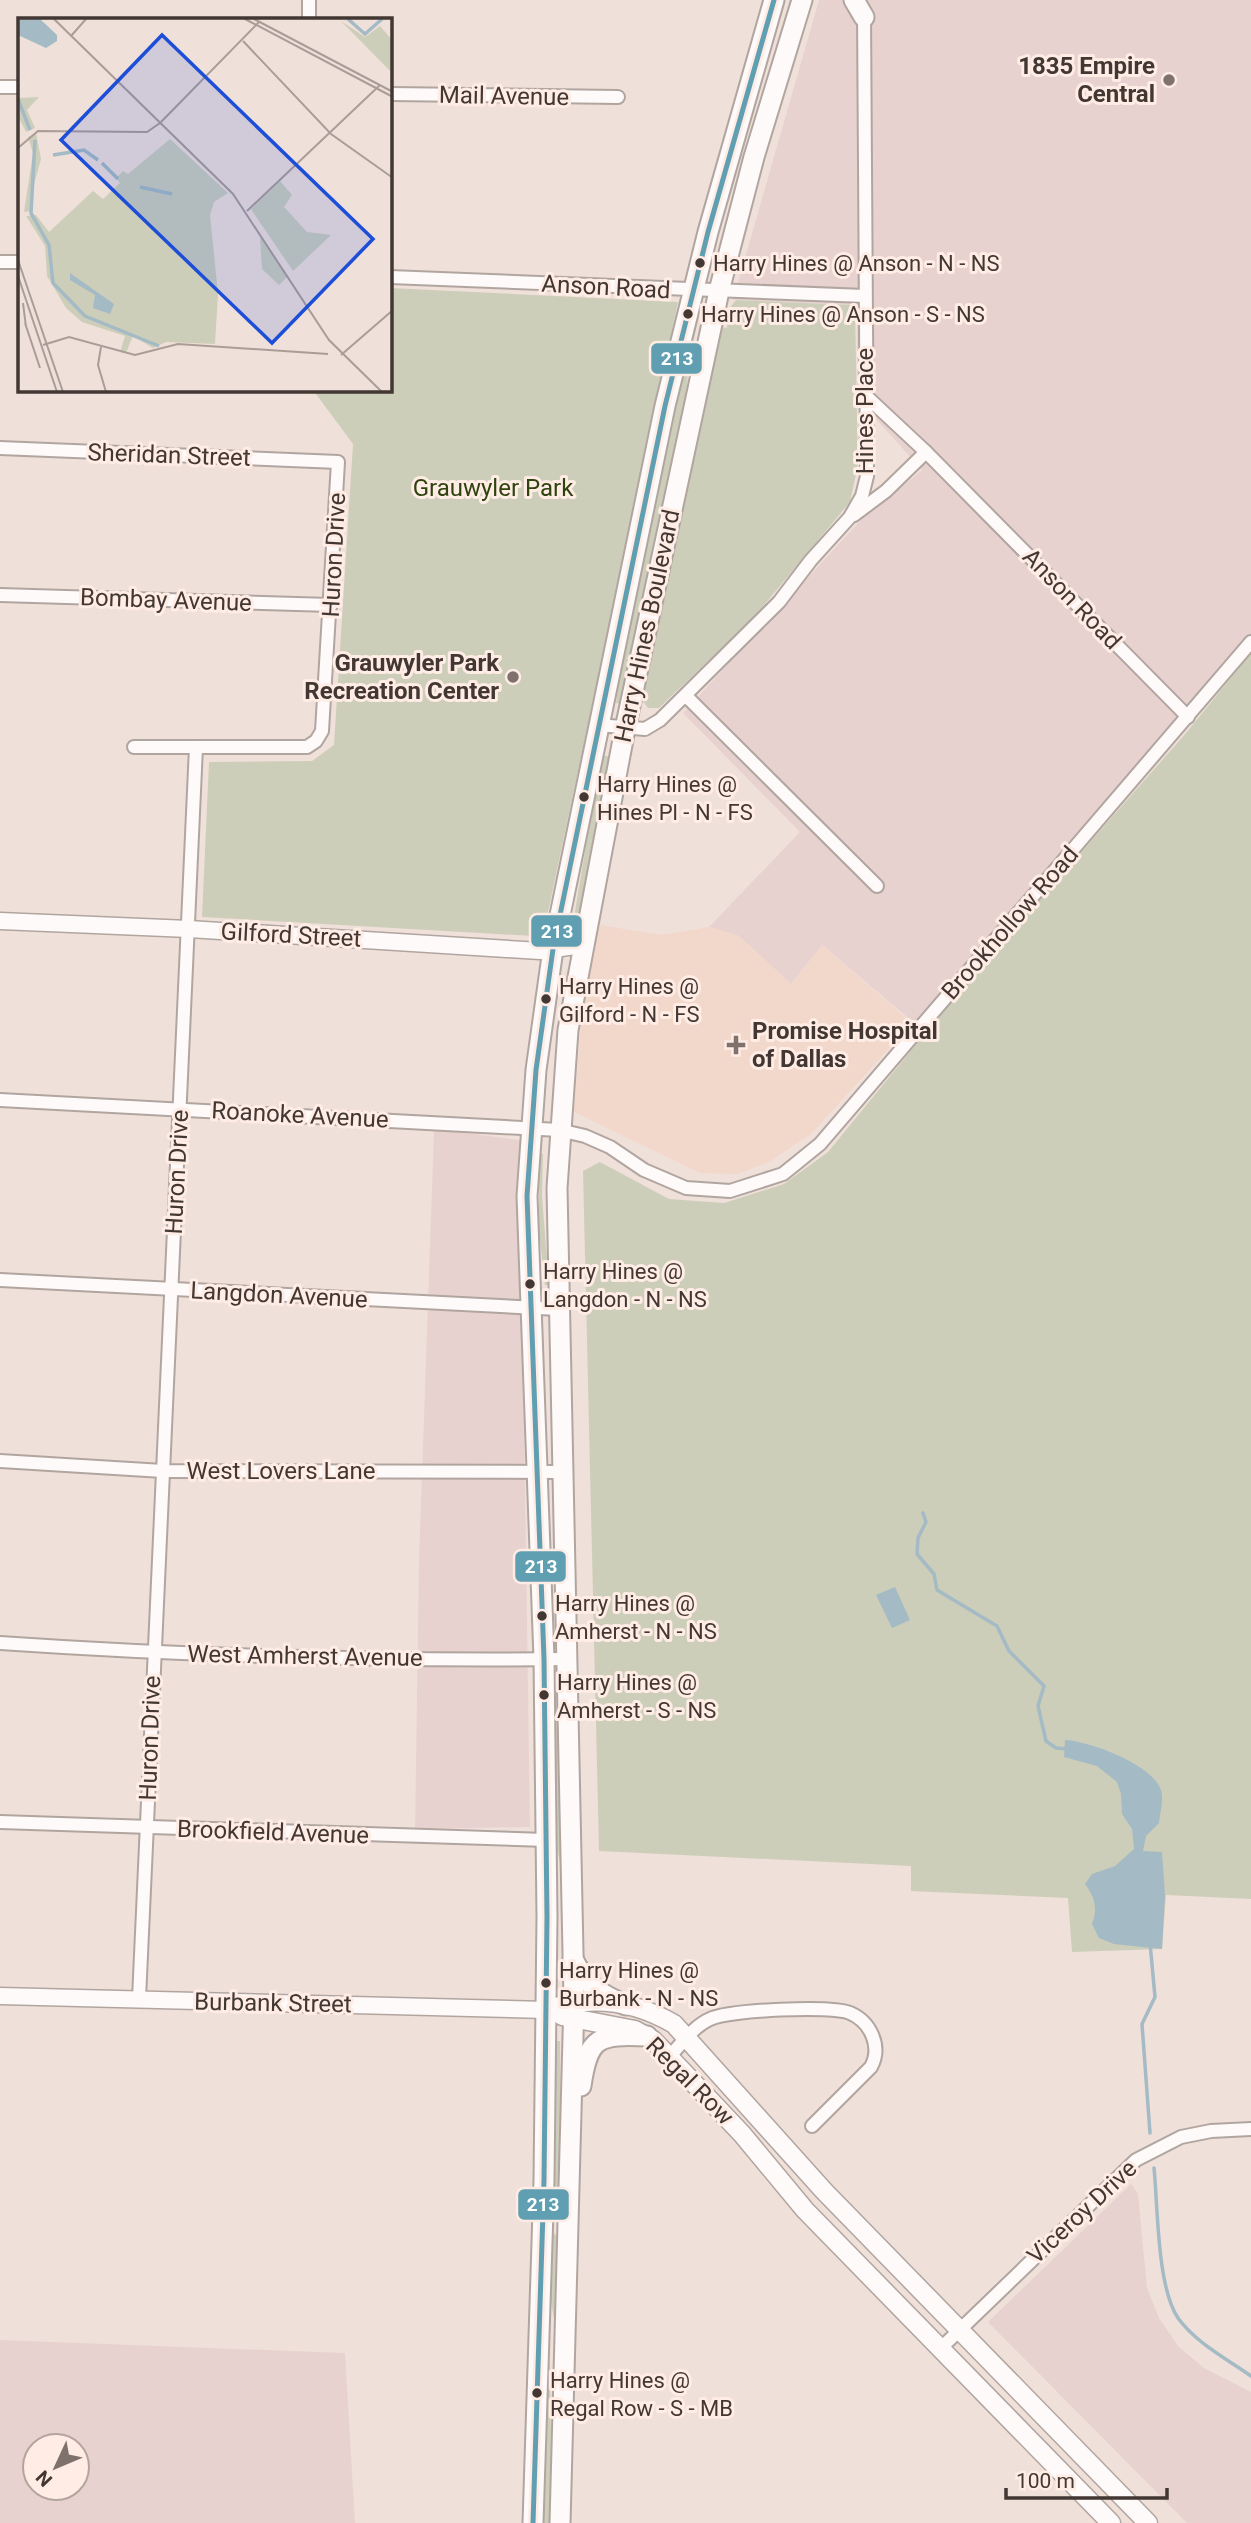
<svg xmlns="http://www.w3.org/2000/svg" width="1251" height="2523" viewBox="0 0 1251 2523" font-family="Roboto,sans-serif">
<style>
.commercial{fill:#e7d2d0;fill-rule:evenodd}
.built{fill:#f2d7cb}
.green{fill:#cdceba}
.water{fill:#a4bac5}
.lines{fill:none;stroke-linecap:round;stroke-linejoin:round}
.stream{stroke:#a4bac5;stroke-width:3.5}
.minor-casing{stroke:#b1a5a0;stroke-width:16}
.tertiary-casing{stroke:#b1a5a0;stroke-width:19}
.secondary-casing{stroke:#b1a5a0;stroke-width:21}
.primary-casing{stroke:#b1a5a0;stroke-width:23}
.minor{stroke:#fdfaf9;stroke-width:12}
.tertiary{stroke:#fdfaf9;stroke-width:16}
.secondary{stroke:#fdfaf9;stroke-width:18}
.primary{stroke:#fdfaf9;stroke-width:19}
.bus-1-casing{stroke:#feece5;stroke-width:10}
.bus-1{stroke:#5f9fb1;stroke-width:5}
.poi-dot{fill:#7f726d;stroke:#feece5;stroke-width:2.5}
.bus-dot{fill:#423732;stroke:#feece5;stroke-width:2.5}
.labels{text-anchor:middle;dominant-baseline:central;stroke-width:6;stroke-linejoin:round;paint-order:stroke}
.bus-label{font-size:22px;fill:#423732;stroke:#feece5;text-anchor:start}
.poi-label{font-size:24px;font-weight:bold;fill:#423732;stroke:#feece5;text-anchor:end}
.street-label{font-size:24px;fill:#423732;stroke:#feece5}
.park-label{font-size:24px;fill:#2f430f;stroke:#feece5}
.inset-river{fill:none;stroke:#a4bac5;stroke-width:3.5}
.inset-road{fill:none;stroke:#aa9c97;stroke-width:2}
.view{fill:#1d4ed8;fill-opacity:0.15;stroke:#1d4ed8;stroke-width:3.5}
.inset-edge{fill:none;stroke:#423732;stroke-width:3.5}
.line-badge{stroke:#feece5;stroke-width:2.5}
.badge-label{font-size:19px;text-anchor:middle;font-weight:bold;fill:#fff}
</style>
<rect width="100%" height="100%" fill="#f0e0da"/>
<!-- commercial -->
<g class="commercial">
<polygon points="819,0 1251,0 1251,653 926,1033 822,945 791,984 739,936 709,927 800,832 683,713 859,522 922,470 857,398 857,313 850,305 733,300"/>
<polygon points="434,1129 520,1140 530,1827 415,1829 419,1560"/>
<polygon points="1131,2184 1138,2194 1147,2288 1159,2318 1179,2347 1204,2368 1251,2392 1251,2523 1187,2523 988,2322"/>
<path d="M0,2340l345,13 10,170h-355zM77,2446v42h-42v-42z"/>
</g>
<!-- built -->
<polygon class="built" points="600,925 661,935 709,927 739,936 791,984 822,945 912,1023 811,1134 770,1161 738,1174 700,1173 574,1112 582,1009"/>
<!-- green -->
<g class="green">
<polygon points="390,288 678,302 545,926 533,936 202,917 209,762 312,761 334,745 353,444 313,390 390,390"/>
<polygon points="736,300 850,305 855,309 858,465 850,502 754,617 659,708 648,708 641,699 721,327 727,328 728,310"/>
<polygon points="695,315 699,316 689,361 686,397 621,704 616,703 627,621"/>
<polygon points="1251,653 1251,1899 1166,1895 1162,1949 1072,1952 1068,1898 911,1891 911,1866 599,1851 583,1171 600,1162 669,1199 724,1203 784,1184 828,1152 971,977 1186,733"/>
<polygon points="601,755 611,757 578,918 574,917"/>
<polygon points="539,1154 543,1154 542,1196 549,1285 545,1285 539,1230"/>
<polygon points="550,1684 556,1684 563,1876 556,1844"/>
<polygon points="554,2041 560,2041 561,2218 557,2218 555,2211"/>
<polygon points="550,2229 559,2238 557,2319 554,2319 549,2291"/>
<polygon points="546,2366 550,2366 552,2523 542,2523"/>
</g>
<!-- water -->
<g class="water">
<polygon points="895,1587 910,1620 892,1628 876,1595"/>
<path d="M1065,1740c25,1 88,25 96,50 3,9 -1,23 -2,33l-13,13 -3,15 19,1 3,43 -3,54 -48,-5 -15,-6 -7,-14c6,-15 3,-27 -7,-40l7,-10 23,-8 19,-17 -2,-20 -10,-15 -1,-20 -4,-12 -20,-16 -33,-9z"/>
</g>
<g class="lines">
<!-- stream -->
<g class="stream">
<polyline points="923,1513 926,1522 918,1538 917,1554 934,1574 937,1590 997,1626 1009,1651 1044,1686 1038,1706 1046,1741 1056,1748 1067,1749"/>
<polyline points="1150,2133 1142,2024 1155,1997 1150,1943"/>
<path d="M1154,2168c4,40 3,119 24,150 18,25 49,41 73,58"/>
</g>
<!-- minor casing -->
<g class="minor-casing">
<g id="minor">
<polyline points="309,19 309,0"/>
<polyline points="0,87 19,87"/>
<polyline points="390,94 618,97"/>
<polyline points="0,262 19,262"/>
<polyline points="390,277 865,296"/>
<polyline points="866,396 926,452 1188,717"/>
<polyline points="0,448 338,462 322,731 316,741 307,747 134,747"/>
<polyline points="854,515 886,491 926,452"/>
<polyline points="0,595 331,605"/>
<polyline points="686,696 877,886"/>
<polyline points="598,725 645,729 660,720 779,602 811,560 850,517 862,496 867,476 864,11"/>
<polyline points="0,1100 559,1130 585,1136 610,1147 644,1170 686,1188 730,1191 783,1174 820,1144 1251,642"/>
<polyline points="0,1280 558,1309"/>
<polyline points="0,1461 163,1471 561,1472"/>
<path d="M0,1643c189,13 379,18 569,16"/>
<polyline points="0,1822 546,1840"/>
<polyline points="139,1999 196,747"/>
<path d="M670,2056c12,-13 24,-30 40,-37 19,-9 122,-14 140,-6 21,9 32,34 21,54l-59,59"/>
<polyline points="941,2348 1136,2160 1181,2137 1211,2131 1251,2129"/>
</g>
</g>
<!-- tertiary casing -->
<g class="tertiary-casing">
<g id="tertiary">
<polyline points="0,921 189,929 540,951 582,945"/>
<polyline points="0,1996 546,2010"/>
</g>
</g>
<!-- secondary casing -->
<g class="secondary-casing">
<g id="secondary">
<path d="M546,2010c44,-15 87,-10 128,14l150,167 324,332"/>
<polyline points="562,2016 635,2030 653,2040 742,2134 805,2210 1111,2523"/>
</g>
</g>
<!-- primary casing -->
<g class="primary-casing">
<g id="primary">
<polyline points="854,0 864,17"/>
<path d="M573,1959c12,25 27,36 53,46"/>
<path d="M581,2086c7,-50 18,-52 66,-50"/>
<polyline points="533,2523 544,2180 547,1917 544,1659 527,1196 536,1070 553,949 665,406 708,232 774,0"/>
<polyline points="560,2523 574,2000 557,1188 568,1030 625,729 719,291 754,157 802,0"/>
</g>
</g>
<!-- minor -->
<use href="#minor" class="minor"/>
<!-- tertiary -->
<use href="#tertiary" class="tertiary"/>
<!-- secondary -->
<use href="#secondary" class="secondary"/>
<!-- primary -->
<use href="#primary" class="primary"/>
<!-- bus-1 casing -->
<g class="bus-1-casing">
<polyline id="bus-1" points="533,2523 544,2180 547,1917 544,1659 527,1196 536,1070 553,949 665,406 708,232 774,0"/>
</g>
<!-- bus-1 -->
<use href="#bus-1" class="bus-1"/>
</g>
<!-- markers -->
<g class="poi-dot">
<circle cx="1169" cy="80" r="7"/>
<circle cx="513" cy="677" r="7"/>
<path d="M732.5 1034.5h7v7h7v7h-7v7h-7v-7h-7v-7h7z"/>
</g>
<g class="bus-dot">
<circle cx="700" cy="263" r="6"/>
<circle cx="688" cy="314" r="6"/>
<circle cx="584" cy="797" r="6"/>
<circle cx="546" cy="999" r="6"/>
<circle cx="530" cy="1284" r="6"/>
<circle cx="542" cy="1616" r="6"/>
<circle cx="544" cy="1695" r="6"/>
<circle cx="546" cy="1983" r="6"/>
<circle cx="537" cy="2393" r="6"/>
</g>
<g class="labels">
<!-- bus labels -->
<g class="bus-label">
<text x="713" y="263">Harry Hines @ Anson - N - NS</text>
<text x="701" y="314">Harry Hines @ Anson - S - NS</text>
<text x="597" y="784">Harry Hines @<tspan x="597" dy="28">Hines Pl - N - FS</tspan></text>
<text x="559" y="986">Harry Hines @<tspan x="559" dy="28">Gilford - N - FS</tspan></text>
<text x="543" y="1271">Harry Hines @<tspan x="543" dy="28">Langdon - N - NS</tspan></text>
<text x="555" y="1603">Harry Hines @<tspan x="555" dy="28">Amherst - N - NS</tspan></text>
<text x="557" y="1682">Harry Hines @<tspan x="557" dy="28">Amherst - S - NS</tspan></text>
<text x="559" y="1970">Harry Hines @<tspan x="559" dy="28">Burbank - N - NS</tspan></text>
<text x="550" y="2380">Harry Hines @<tspan x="550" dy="28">Regal Row - S - MB</tspan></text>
</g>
<!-- poi labels -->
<g class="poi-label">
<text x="1155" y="66">1835 Empire<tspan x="1155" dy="28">Central</tspan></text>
<text x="499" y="663">Grauwyler Park<tspan x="499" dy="28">Recreation Center</tspan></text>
<text x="752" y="1031" text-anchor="start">Promise Hospital<tspan x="752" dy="28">of Dallas</tspan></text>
</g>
<!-- street labels -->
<g class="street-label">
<text transform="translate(504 96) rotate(1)">Mail Avenue</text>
<text transform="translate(606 287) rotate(3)">Anson Road</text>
<text transform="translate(865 411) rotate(-90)">Hines Place</text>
<text transform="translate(169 455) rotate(2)">Sheridan Street</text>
<text transform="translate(334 555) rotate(-87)">Huron Drive</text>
<text transform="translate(1072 599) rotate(46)">Anson Road</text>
<text transform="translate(166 600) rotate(2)">Bombay Avenue</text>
<text transform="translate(647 626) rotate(-78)">Harry Hines Boulevard</text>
<text transform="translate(1010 923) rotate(-49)">Brookhollow Road</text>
<text transform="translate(291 935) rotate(3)">Gilford Street</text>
<text transform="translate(300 1115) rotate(3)">Roanoke Avenue</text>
<text transform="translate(177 1172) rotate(-87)">Huron Drive</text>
<text transform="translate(279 1295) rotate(3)">Langdon Avenue</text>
<text x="281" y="1471">West Lovers Lane</text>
<text transform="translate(305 1656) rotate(1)">West Amherst Avenue</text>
<text transform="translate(150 1738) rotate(-88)">Huron Drive</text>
<text transform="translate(273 1832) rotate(2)">Brookfield Avenue</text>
<text transform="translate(273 2003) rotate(1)">Burbank Street</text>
<text transform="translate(690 2081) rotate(45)">Regal Row</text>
<text transform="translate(1082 2212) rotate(-43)">Viceroy Drive</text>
</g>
<!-- park labels -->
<g class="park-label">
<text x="493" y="488">Grauwyler Park</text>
</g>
</g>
<!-- overview -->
<g transform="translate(18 18)">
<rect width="374" height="374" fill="#f0e0da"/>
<path d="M323,3l24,16 15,-11 12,14v33zM21,79l-12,13 8,18 -9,4 -8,-16v-18zM18,115l5,26 -8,29v23l-9,1 9,-59 -5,-16zM152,121l58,54 -14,9 -4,13 8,79 -3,50 -49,-2 -13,6 -20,-12 -7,17 -6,-1 5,-16 -43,-14 -16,-14 -19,-32 -2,-30 -19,-30 10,-1 13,17 44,-41 10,8 17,-16 -4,-5 7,-7 5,3zM262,163l12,14 -8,12 23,25 24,3 -38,36 -42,-62zM242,219l28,39 -9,9 -17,-16z" fill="#cdceba"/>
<path d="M0,1h22l17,16v6l-11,7 -28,-13zM52,255l44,31 -4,10 -17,-6 2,-13 -25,-15z" fill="#a4bac5"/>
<path class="inset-river" d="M330,1l17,15 17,-15M0,81l12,31M17,122l-4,73 18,32 4,38 32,33 74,30M35,137l31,-5 14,10M84,145l16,16M122,169l32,7"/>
<path class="inset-road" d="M36,1l179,175 96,146 53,52M227,1l148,78M236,1l139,73M53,18l15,-17M225,23l88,93 62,44M143,104l98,-100M0,130l20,-17 109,1 13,-9M229,193l133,-126M0,242l45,132M0,258l39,116M5,285l3,24M7,305l15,45M25,327l26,-8 66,18 43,-11 150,10M83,329l-3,18 8,27M323,337l52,-45"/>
<path class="view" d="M144,17l211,204 -101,104 -211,-203z"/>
<rect width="374" height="374" class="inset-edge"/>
</g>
<g class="line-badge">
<rect x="650" y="342" width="53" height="33" rx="7" fill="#5f9fb1"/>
<rect x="530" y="914" width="53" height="34" rx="7" fill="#5f9fb1"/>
<rect x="514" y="1550" width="53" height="33" rx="7" fill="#5f9fb1"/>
<rect x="517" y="2188" width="53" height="33" rx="7" fill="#5f9fb1"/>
</g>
<g class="badge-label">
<text x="677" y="365">213</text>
<text x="557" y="938">213</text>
<text x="541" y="1573">213</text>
<text x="543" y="2211">213</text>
</g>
<!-- north arrow -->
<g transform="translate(56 2467) rotate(226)"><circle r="33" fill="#feece5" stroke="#b3a49d" stroke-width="2"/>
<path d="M0-5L12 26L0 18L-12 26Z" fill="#7f726d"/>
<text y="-10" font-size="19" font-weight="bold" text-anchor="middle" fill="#423732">N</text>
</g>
<!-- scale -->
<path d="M1006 2488v10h161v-10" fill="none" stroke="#423732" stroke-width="3.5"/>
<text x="1016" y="2488" font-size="21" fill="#423732" stroke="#feece5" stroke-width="5" paint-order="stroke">100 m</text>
</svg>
